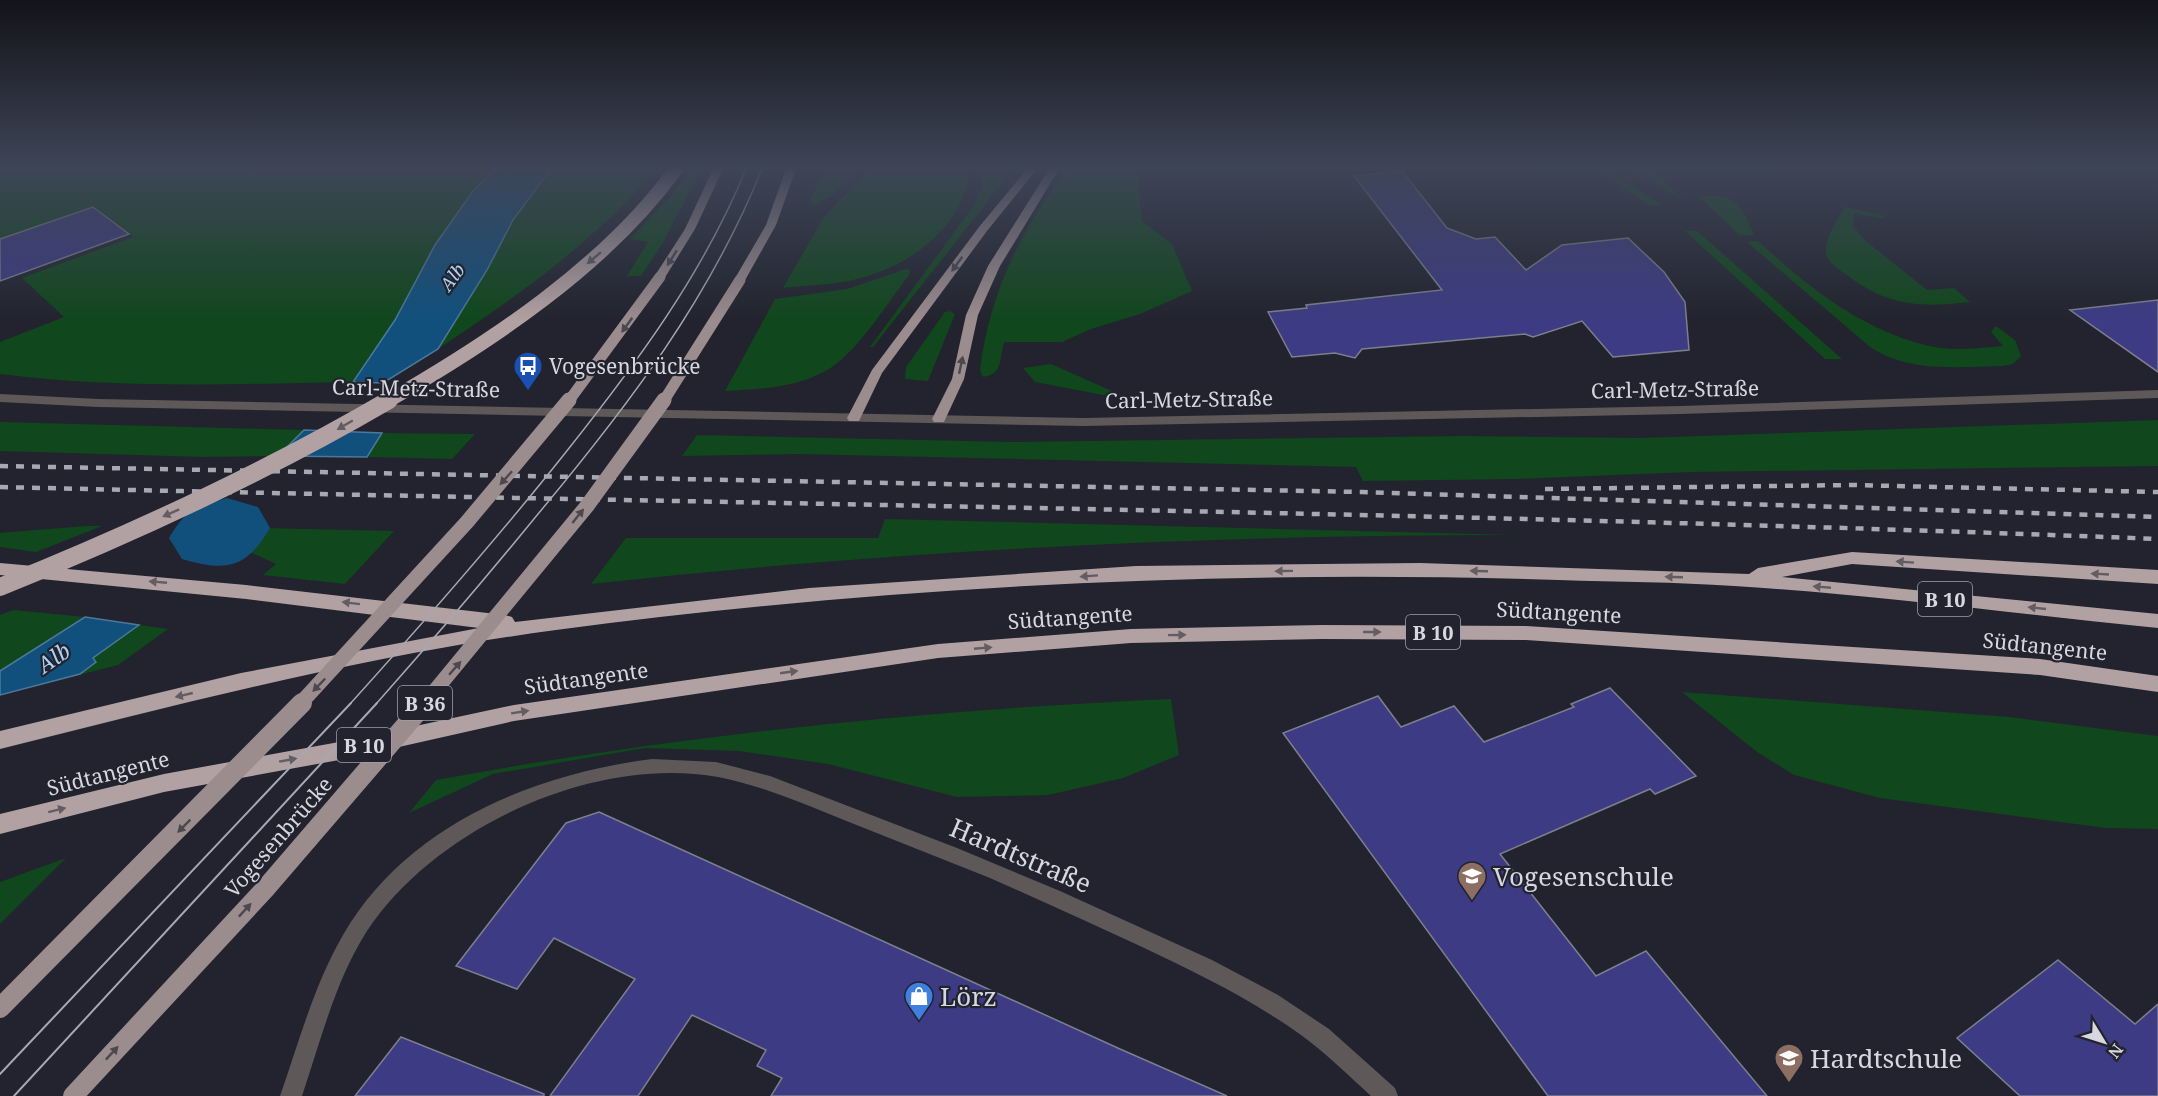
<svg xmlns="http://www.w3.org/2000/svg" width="2158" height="1096" viewBox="0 0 2158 1096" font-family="'Noto Serif',serif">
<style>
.green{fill:#10471c}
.water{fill:#11507d;stroke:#4c789a;stroke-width:1.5}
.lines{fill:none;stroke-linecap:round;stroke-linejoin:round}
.river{fill:#11507d;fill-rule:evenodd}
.building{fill:#3c3b84;stroke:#7e7f8d;stroke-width:1.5}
.minor{fill:#5f5859;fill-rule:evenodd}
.major{fill:#9b8c8e;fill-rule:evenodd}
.highway{fill:#b2a1a2;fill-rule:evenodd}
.tram-far1{stroke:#a7a8b1;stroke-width:1.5}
.tram{stroke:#a7a8b1;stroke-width:2}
.rail{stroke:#a7a8b1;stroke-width:4.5;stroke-dasharray:8 8;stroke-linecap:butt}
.major-bridge-far2{stroke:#9b8c8e;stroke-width:11}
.major-bridge-far1{stroke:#9b8c8e;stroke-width:15}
.major-bridge{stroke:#9b8c8e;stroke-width:20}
.highway-bridge-far1{stroke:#b2a1a2;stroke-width:14}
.highway-bridge{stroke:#b2a1a2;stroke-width:18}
.oneway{fill:#635c62}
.oneway2{fill:#4c4850}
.labels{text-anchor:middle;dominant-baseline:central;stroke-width:4.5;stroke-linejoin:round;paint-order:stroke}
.far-water-label{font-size:18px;font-style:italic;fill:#acd0f1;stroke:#22232e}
.shield{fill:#22232e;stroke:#a0a1aa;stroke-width:1.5}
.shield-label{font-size:20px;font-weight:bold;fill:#d6d7df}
.poi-label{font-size:21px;fill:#d6d7df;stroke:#22232e;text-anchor:start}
.street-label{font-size:21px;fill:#d6d7df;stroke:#22232e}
.water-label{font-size:22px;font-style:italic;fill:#acd0f1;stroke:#22232e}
.near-street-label{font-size:26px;fill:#d6d7df;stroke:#22232e}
.near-poi-label{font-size:26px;fill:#d6d7df;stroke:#22232e;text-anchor:start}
</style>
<rect width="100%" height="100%" fill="#22232e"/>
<!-- green -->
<g class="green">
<path d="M0,169h495l-22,22 -78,129 -42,62c-117,2 -236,7 -353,-8v-32l64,-25 -42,-39 111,-41 -39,-31 -94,33z"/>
<path d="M551,169h105c-62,73 -138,127 -218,180l49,-79 26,-50z"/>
<polygon points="691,169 701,169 662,244 641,276 627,276 648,242 630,239 671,196"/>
<polygon points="825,169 859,169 833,195 814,205 809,202"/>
<path d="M870,169h99c-4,59 -62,99 -116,111 -23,5 -47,5 -70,8l41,-71z"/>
<polygon points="981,169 1013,169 873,347 870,347 975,204 982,188"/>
<path d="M1068,169h69l5,52 30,23 20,47 -52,23 -49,15 -29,13h-58c-5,16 0,32 -21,35l-3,-7c9,-76 41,-141 88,-201z"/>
<polygon points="1628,169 1652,169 1683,199 1679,198"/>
<polygon points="1607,170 1662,205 1648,205 1599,171"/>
<path d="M1699,196c38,-2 41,7 55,39h-15z"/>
<path d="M1845,207l40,9 -2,3 -29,-6 -1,13 14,16 60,48 27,-2 16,14c-51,6 -84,4 -126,-29 -7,-5 -17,-11 -18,-20 -2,-15 12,-33 19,-46z"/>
<polygon points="1685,231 1697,231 1842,359 1825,359"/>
<path d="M1758,241c49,45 101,87 167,104 24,7 52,3 78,1l-12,-14 5,-6 19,14 6,16 -8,8 -10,2c-45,1 -97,7 -134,-20l-122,-104z"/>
<path d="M906,269l4,1 -1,5c-20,26 -50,74 -77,92 -31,21 -72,22 -107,24l50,-92 72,-10z"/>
<polygon points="950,311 955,314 928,381 905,379 906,367 945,312"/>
<polygon points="1051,364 1121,395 1103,395 1035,382 1023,368"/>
<polygon points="2158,420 2158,466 1691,472 1516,479 1363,481 1356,467 799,454 682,456 697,435 1013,442 1466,436 1642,438"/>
<polygon points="0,422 304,430 278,456 205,457 0,451"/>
<polygon points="382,433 475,434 452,459 367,457"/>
<path d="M885,519l632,16c-309,0 -618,15 -926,49l35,-46h252z"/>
<polygon points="86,526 102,526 36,552 0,547 0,533"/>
<polygon points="263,528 394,531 345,584 263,575 276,564 237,546"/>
<polygon points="13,610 85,617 168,629 118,665 0,695 0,615"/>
<polygon points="1682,692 2009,717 2158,736 2158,829 2106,828 1880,798 1794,775 1757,752"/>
<path d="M1171,699l8,56 -56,23 -75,17 -91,2 -129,-33 -89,-13 -94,-3 -152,26 -84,39 27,-33c242,-45 489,-70 735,-81z"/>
<polygon points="66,858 0,924 0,882"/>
</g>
<!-- water -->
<g class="water">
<polygon points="495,169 551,169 513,220 487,270 438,349 383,383 353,382 395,320 435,245 473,191"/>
<polygon points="304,430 382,433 367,457 278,456"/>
<polygon points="85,617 139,625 93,658 96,662 80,674 0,695 0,671"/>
</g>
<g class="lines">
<!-- river -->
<path class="river" d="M227,498l31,9 12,21c-24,41 -44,44 -88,31l-13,-21c18,-30 25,-30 58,-40z"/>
</g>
<!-- building -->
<g class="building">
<polygon points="1402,171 1447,228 1476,239 1495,237 1526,270 1562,245 1628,238 1664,272 1685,302 1689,350 1613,357 1582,321 1533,337 1525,334 1362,349 1355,358 1335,353 1292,357 1268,312 1307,308 1306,305 1442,290 1354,176"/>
<polygon points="93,207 129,234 0,281 0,239"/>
<polygon points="2158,300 2158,372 2070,310"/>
<polygon points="1610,688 1696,776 1655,794 1650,789 1500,854 1596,976 1646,951 1767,1096 1548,1096 1283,733 1378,696 1401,727 1454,706 1484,742 1574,707 1571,704"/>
<polygon points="599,812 1120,1049 1227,1096 771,1096 782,1078 757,1066 766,1050 692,1015 638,1096 550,1096 635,979 554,938 517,989 456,966 566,823"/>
<polygon points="2058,960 2135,1024 2158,1004 2158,1096 2020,1096 1957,1038"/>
<polygon points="401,1037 544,1094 544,1096 355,1096"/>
</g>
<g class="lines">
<!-- minor -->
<g class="minor">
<polygon points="2158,390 2158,398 1681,414 1083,426 98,407 0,402 0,394 98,399 1083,418 1681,406"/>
<path d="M652,759l64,3 54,14 187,72 103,43 152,69 66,35 51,34 66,59 3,8h-27c-23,-21 -45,-43 -70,-61 -50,-36 -106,-63 -161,-89 -50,-23 -100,-46 -150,-68 -47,-19 -94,-37 -141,-56 -43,-17 -85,-36 -131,-45 -124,-22 -282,50 -351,154 -32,50 -46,109 -65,165h-22c19,-54 34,-111 63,-161 63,-109 190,-161 309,-176z"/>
</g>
<!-- major -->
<g class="major">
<polygon points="713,169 723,169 695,229 664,279 656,279 654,277 685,229"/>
<polygon points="786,169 796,169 776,225 744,282 736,282 734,280 766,225"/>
<polygon points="1027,169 1037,169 987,231 882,373 859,421 849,421 847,418 872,370 979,227"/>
<polygon points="1049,169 1059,169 1000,266 978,315 964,379 944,422 934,422 932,419 952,379 966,315 988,266"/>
</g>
<!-- highway -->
<g class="highway">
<path d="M1852,552l306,18v14l-306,-20 -70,13 376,37v14c-141,-14 -283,-33 -424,-42 -58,-4 -117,-4 -175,-6 -335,-11 -671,6 -1003,50 -188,25 -372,73 -556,119v-18l241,-58 238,-45 -233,-29 -246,-24v-12l246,22 259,30 7,2 3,5 294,-34 327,-22 284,-3 329,11 9,-6z"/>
<polygon points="1322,625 1526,626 2040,659 2158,676 2158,692 2040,675 1526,640 1322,639 1131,643 938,658 514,721 350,758 164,792 0,834 0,814 164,774 350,740 514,705 938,644 1131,629"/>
</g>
<!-- tram-far1 -->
<g class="tram-far1">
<path d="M350,704c74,-82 147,-165 216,-252 70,-88 137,-178 180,-283"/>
<path d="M376,704c55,-62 109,-125 162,-190 90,-108 171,-214 224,-345"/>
</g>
<!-- tram -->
<g class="tram">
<polyline points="0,1074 351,703"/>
<polyline points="14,1096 377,703"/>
</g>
<!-- rail -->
<g class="rail">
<polyline points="0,466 1362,492 2158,517"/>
<path d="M0,487c719,17 1439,24 2158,52"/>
<polyline points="1545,489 1852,485 2158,492"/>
</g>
<!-- major-bridge-far2 -->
<g class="major-bridge-far2">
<polyline points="568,402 660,277"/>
<polyline points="663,402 740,280"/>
</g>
<!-- major-bridge-far1 -->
<g class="major-bridge-far1">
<polyline points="300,704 467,522 569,400"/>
<polyline points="424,704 587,506 664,400"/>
</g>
<!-- major-bridge -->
<g class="major-bridge">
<polyline points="0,1008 302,703"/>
<polyline points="73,1096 265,889 425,703"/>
</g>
<!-- highway-bridge-far1 -->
<path class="highway-bridge-far1" d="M386,402c103,-59 220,-136 290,-233"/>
<!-- highway-bridge -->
<path class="highway-bridge" d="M0,587c134,-54 264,-114 389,-187"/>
</g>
<!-- one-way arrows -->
<defs><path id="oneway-solid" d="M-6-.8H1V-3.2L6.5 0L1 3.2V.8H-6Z" transform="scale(1.5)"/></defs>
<g class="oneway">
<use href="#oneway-solid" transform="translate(594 258) rotate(140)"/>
<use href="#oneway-solid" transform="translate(345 425) rotate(150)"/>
<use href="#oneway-solid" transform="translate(171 513) rotate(156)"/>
<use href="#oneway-solid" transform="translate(1905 562) rotate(-176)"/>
<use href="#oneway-solid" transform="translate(1284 571) rotate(179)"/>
<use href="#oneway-solid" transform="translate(1479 571) rotate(-178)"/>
<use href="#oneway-solid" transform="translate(2100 574) rotate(-177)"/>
<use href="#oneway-solid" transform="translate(1089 576) rotate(176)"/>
<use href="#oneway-solid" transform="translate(1674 577) rotate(-178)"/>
<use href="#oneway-solid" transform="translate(158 582) rotate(-175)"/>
<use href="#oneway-solid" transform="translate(1822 587) rotate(-175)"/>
<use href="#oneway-solid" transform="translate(351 603) rotate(-173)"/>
<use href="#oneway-solid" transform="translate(2037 608) rotate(-174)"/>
<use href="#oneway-solid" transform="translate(1372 632)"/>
<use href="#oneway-solid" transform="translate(1177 635) rotate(-1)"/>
<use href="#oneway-solid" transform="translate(983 648) rotate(-5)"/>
<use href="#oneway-solid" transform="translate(789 672) rotate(-8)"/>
<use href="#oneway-solid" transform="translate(184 695) rotate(167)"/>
<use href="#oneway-solid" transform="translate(520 712) rotate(-9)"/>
<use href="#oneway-solid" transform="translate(288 760) rotate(-10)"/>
<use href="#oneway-solid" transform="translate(57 810) rotate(-14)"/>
</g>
<g class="oneway2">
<use href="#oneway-solid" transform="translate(672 258) rotate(122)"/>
<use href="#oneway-solid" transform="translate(957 264) rotate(126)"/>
<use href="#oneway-solid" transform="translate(627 325) rotate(126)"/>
<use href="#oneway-solid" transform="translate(961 365) rotate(-78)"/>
<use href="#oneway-solid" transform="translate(506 478) rotate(132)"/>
<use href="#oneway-solid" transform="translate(578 516) rotate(-51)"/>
<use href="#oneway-solid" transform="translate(455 668) rotate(-49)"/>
<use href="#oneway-solid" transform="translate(319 685) rotate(134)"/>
<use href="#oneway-solid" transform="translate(184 826) rotate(135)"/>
<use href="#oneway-solid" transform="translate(245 910) rotate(-47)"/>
<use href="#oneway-solid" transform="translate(112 1053) rotate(-47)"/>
</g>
<!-- sky -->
<linearGradient id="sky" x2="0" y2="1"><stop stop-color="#131319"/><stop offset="0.52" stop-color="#3e4557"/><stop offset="1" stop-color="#3e4557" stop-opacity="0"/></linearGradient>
<rect width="2158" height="322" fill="url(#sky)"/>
<!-- icons -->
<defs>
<g id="bus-pin" transform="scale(1.5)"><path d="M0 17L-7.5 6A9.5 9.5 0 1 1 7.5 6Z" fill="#1a4fb4" stroke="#22232e"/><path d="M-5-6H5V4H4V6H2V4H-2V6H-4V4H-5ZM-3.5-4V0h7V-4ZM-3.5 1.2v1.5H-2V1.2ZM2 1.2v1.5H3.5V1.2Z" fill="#fff"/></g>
<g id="school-pin" transform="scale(1.5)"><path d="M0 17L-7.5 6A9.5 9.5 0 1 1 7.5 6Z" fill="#8d6e63" stroke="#22232e"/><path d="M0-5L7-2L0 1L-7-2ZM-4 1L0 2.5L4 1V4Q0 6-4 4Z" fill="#fff"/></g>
<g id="shop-pin" transform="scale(1.5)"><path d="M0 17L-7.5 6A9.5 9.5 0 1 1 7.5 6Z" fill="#3f7fe0" stroke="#22232e"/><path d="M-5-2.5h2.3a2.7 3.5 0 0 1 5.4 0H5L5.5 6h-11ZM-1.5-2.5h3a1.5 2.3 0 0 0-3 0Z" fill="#fff"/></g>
</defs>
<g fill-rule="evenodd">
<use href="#bus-pin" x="528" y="366"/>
<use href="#school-pin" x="1472" y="876"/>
<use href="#shop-pin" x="919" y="996"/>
<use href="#school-pin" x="1789" y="1058"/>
</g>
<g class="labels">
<!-- far-water labels -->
<g class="far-water-label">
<text transform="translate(452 277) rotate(-54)">Alb</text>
</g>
<!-- shield labels -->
<g class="shield">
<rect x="1918" y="582" width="54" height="34" rx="4.5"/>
<rect x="1406" y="615" width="54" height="34" rx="4.5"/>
<rect x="398" y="686" width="54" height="34" rx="4.5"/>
<rect x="337" y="728" width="54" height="34" rx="4.5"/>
</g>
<g class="shield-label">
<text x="1945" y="599">B 10</text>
<text x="1433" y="632">B 10</text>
<text x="425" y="703">B 36</text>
<text x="364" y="745">B 10</text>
</g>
<!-- poi labels -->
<g class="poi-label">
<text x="549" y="366">Vogesenbrücke</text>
</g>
<!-- street labels -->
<g class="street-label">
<text transform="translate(416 388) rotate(1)">Carl-Metz-Straße</text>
<text transform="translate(1675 389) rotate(-1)">Carl-Metz-Straße</text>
<text transform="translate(1189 399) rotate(-1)">Carl-Metz-Straße</text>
<text transform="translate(1559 612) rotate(3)">Südtangente</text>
<text transform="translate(1070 617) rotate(-4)">Südtangente</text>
<text transform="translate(2045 646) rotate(6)">Südtangente</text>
<text transform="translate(586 678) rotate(-8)">Südtangente</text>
<text transform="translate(108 773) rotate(-14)">Südtangente</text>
<text transform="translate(278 837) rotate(-49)">Vogesenbrücke</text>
</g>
<!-- water labels -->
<g class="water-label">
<text transform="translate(53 657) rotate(-35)">Alb</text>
</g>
<!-- near-street labels -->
<g class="near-street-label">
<text transform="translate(1021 855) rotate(23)">Hardtstraße</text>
</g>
<!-- near-poi labels -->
<g class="near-poi-label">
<text x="1493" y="876">Vogesenschule</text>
<text x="940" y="996">Lörz</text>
<text x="1810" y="1058">Hardtschule</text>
</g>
</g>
<!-- north arrow -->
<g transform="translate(2104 1042) rotate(128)" stroke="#22232e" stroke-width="4.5" paint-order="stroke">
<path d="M0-4.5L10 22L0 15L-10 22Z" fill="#d6d7df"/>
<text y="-9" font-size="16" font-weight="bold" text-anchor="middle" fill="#d6d7df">N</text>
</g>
</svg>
